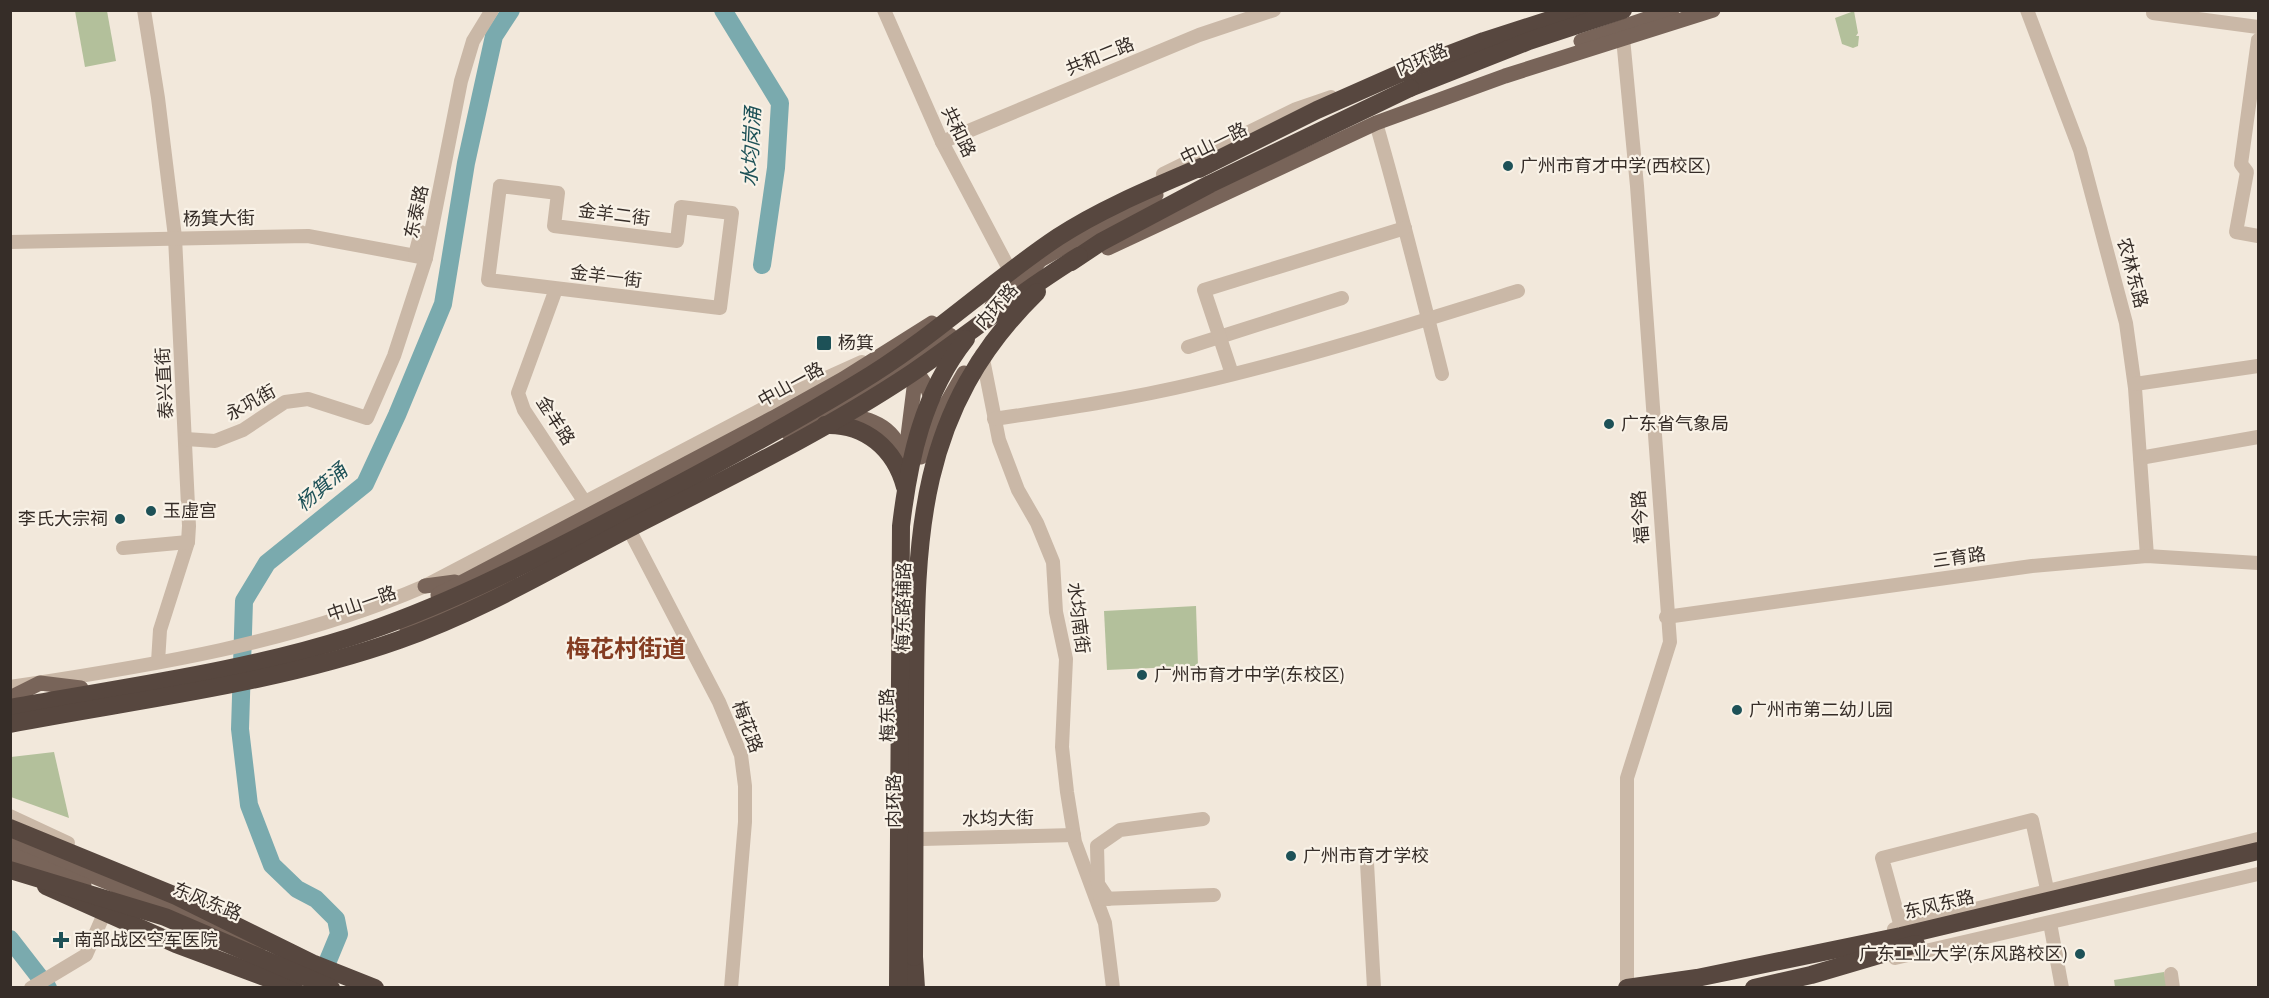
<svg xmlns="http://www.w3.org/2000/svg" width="2269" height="998" viewBox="0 0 2269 998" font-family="'Source Sans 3','Noto Sans SC',sans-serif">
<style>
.green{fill:#b3c09b}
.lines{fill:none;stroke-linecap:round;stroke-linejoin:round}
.river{stroke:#7aaaae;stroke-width:18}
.minor{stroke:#cab8a7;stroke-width:14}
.major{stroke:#786459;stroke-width:15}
.highway{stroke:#57473f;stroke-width:18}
.highway-bridge{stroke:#57473f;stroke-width:18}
.poi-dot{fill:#1d5157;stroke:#f9f2e7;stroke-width:2}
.labels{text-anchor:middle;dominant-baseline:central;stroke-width:4.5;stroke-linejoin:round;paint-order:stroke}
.street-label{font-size:18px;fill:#362d28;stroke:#f9f2e7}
.poi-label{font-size:18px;fill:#362d28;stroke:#f9f2e7;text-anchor:start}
.water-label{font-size:20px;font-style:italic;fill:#1d5157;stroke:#f9f2e7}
.district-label{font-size:24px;font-weight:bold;fill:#843c21;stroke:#f9f2e7}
</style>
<rect width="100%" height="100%" fill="#f2e8db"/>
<!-- green -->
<g class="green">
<polygon points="75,11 107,11 116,61 85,67"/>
<polygon points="1854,11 1858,33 1856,36 1859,36 1858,46 1853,48 1842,44 1835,18"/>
<polygon points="1196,606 1198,666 1107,670 1104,611"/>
<polygon points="54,752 69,818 11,797 11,757"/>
<polygon points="2164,972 2167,987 2115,987 2114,980"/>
</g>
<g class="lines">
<!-- river -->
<g class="river">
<polyline points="723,10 780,103 776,168 762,265"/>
<polyline points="10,939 48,988"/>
<polyline points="327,963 339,934 336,919 316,899 297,889 272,865 249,805 240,729 244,601 267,563 365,484 397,415 443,304 466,163 494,36 511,10"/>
</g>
<!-- minor -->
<g class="minor">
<polyline points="144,10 158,98 175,237 189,526 188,542 160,630 158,662"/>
<polyline points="884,10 942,142 1007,265"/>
<polyline points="2027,10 2080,150 2126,323 2135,388 2147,556"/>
<polyline points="2153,13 2258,27"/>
<polyline points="1623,38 1637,186 1670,642 1627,778 1627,988"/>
<polyline points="2258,40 2241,164 2247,172 2236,232 2258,236"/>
<path d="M1376,123c24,83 45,167 66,251"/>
<polyline points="942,142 1199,35 1274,10"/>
<polyline points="1163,174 1296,109 1331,97"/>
<polygon points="500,186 558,193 554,226 677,241 681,207 732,213 720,308 488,280"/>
<polyline points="10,242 308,236 426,258"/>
<polyline points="415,255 421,232"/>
<polyline points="556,289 518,393 524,410 584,501"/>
<polyline points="1188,347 1342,298"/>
<polyline points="982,354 999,440 1018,490 1037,523 1053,562 1056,612 1066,659 1062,747 1067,792 1075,842 1105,923 1113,988"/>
<polyline points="1232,374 1204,290 1405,228"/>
<polyline points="2135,384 2258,366"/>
<path d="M994,419c68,-10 136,-20 203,-36 108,-25 215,-59 321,-92"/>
<polyline points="186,439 215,441 243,430 285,402 308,399 367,418 394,356 426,258 461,81 473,41 492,10"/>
<polyline points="2140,458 2258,437"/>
<polyline points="632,535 719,702 741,755 745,786 745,822 731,988"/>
<polyline points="123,548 188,542"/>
<polyline points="1666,617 2032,566 2147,556 2258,563"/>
<path d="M10,687c140,-21 284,-44 415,-101l366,-192 71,-32"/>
<polyline points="10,816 68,843"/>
<polyline points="922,839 1074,835"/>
<polyline points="1367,863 1374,988"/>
<polyline points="1100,899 1214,895"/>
<polyline points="1108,899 1098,884 1097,846 1120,830 1203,819"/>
<polyline points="2050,923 2062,988"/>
<polyline points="1901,927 1882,858 2032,820 2047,889"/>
<polyline points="1894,929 2258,839"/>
<polyline points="1895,958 2258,874"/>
<polyline points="2171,974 2173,988"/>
<polyline points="31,988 86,955 104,914"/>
</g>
<!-- major -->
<g class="major">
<polyline points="1581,41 1672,10"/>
<polyline points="1108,248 1376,123 1505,76 1713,10"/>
<polyline points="1028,267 1156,195"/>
<polyline points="992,306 1038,263"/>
<path d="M913,369c30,30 19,52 8,88"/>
<path d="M838,416c32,0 58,11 66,44"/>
<polyline points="934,425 964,373"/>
<polyline points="789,434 831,411 950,335"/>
<polyline points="905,460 915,380 923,364"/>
<polyline points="425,586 455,582"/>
<polyline points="438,595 773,418 843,379 932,323"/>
<polyline points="406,626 448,611 510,581"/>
<polyline points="10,698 40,683 81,688"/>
<polyline points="10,842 260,945"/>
<polyline points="10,854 84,885"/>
</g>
<!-- highway -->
<g class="highway">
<polyline points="1403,72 1484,41 1580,10"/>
<polyline points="1410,88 1529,41 1623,10"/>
<polyline points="10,828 176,896 312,963 375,988"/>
<polyline points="46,886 176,944 294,988"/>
<polyline points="914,957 916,988"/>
<polyline points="1627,988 1697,978 1901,936 2258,851"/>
<polyline points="1754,988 1811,975 1916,944"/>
</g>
<!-- highway-bridge -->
<g class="highway-bridge">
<polyline points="1199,169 1317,110 1403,72"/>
<polyline points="1071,262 1101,242 1210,184 1410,88"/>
<path d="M825,425c40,-2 70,24 80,62"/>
<path d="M10,708c114,-21 231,-36 341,-71 89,-29 172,-71 256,-115 85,-44 169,-89 251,-139 71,-42 131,-100 200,-146 46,-30 99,-51 150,-73"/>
<path d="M10,724c130,-25 264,-40 389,-84 80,-28 154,-72 229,-111 95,-49 192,-95 281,-154 57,-39 111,-83 170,-119"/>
<polyline points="10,870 165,917 331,988"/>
<path d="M914,957c0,-82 1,-164 1,-246 1,-163 -4,-296 122,-419"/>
<path d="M898,988l3,-462c8,-67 22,-133 65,-187"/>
</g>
</g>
<!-- markers -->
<g class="poi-dot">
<circle cx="1508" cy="166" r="6"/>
<rect x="816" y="335" width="16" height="16" rx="3"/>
<circle cx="1609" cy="424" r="6"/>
<circle cx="151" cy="511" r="6"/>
<circle cx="120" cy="519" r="6"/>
<circle cx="1142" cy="675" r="6"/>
<circle cx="1737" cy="710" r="6"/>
<circle cx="1291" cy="856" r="6"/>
<path d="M58 931h6v6h6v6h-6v6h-6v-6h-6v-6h6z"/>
<circle cx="2080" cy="954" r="6"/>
</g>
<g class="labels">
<!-- street labels -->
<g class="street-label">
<text transform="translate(1100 57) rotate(-22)">共和二路</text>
<text transform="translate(1422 60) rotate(-23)">内环路</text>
<text transform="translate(958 132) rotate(64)">共和路</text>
<text transform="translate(1214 144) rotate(-26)">中山一路</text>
<text transform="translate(417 212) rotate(-78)">东泰路</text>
<text transform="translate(614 215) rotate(7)">金羊二街</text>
<text transform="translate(219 219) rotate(-1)">杨箕大街</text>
<text transform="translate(2132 273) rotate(75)">农林东路</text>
<text transform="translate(606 277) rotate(7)">金羊一街</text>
<text transform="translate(997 307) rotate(-49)">内环路</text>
<text transform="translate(165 383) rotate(-93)">泰兴直街</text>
<text transform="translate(791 385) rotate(-29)">中山一路</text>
<text transform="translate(251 403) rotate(-29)">永巩街</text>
<text transform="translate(555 421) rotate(57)">金羊路</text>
<text transform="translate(1641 517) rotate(-94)">福今路</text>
<text transform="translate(1959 558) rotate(-8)">三育路</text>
<text transform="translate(362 604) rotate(-19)">中山一路</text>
<text transform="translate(904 607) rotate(-89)">梅东路辅路</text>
<text transform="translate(1078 618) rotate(83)">水均南街</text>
<text transform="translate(888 715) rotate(-91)">梅东路</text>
<text transform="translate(747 727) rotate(69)">梅花路</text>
<text transform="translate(894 801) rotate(-90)">内环路</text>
<text transform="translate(998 819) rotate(-1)">水均大街</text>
<text transform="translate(207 902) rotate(22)">东风东路</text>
<text transform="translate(1939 905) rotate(-13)">东风东路</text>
</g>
<!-- poi labels -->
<g class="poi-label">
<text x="1520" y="166">广州市育才中学(西校区)</text>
<text x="838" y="343">杨箕</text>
<text x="1621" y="424">广东省气象局</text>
<text x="163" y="511">玉虛宫</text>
<text x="108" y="519" text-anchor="end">李氏大宗祠</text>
<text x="1154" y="675">广州市育才中学(东校区)</text>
<text x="1749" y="710">广州市第二幼儿园</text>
<text x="1303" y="856">广州市育才学校</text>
<text x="74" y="940">南部战区空军医院</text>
<text x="2068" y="954" text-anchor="end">广东工业大学(东风路校区)</text>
</g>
<!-- water labels -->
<g class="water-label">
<text transform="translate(752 147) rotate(-87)">水均岗涌</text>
<text transform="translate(322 488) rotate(-41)">杨箕涌</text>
</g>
<!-- district labels -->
<g class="district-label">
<text x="626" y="649">梅花村街道</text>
</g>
</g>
<!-- border -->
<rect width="2269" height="998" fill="none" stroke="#362d28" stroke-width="24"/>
</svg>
